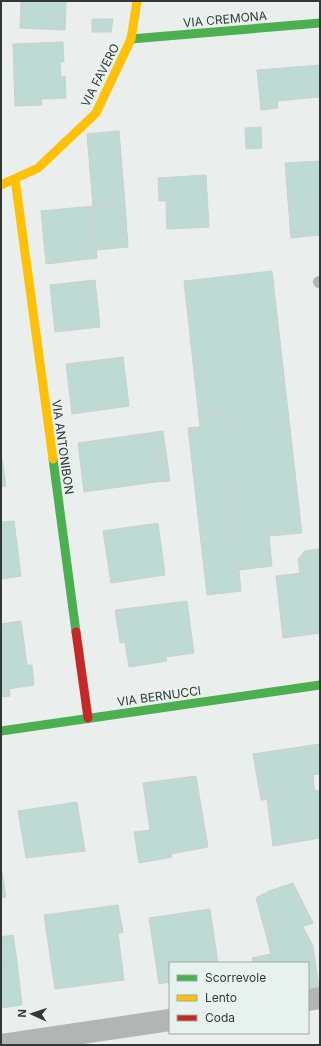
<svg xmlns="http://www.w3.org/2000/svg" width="321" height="1046" viewBox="0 0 321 1046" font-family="Inter,sans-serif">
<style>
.building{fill:#bedad4;stroke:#ccd0cf}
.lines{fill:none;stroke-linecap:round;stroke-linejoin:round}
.lane{stroke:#b3b4b4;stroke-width:12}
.street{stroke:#b3b4b4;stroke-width:22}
.fast{stroke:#4caf50;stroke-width:9}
.slow{stroke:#ffc107;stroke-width:9}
.jam{stroke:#c62828;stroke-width:9}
.labels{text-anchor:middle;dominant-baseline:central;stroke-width:3.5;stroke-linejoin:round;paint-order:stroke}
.street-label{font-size:12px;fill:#333736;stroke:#e7f2ef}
</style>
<rect width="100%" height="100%" fill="#eaefee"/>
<!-- building -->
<g class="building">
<polygon points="21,1 66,1 65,30 20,28"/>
<polygon points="92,19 113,19 111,32 92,32"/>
<polygon points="63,42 64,62 60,62 61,77 65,76 66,98 41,99 42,105 15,106 13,44"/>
<polygon points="320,65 320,98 320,97 277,101 278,108 261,110 257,70"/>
<polygon points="261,127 262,148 246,149 245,128"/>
<polygon points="119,131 125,204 93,206 87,134"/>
<polygon points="319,161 320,235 291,238 285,163"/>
<polygon points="206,175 209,227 167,229 166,201 159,201 158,178"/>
<polygon points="125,204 128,247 97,250 93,206"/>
<polygon points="93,206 97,258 46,264 41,211"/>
<polygon points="272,271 302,533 269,536 272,566 239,570 223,414 199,417 184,281"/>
<polygon points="95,280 100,327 55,332 50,285"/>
<polygon points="123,357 129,406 72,414 66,364"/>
<polygon points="223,414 241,591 207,595 188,428 200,427 199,417"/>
<polygon points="163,431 170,481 155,482 152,458 159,457 156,432"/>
<polygon points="156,432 159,457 152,458 149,433"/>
<polygon points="149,433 155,482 84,492 78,443"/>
<polygon points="1,453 6,486 1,487"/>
<polygon points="14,521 21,576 1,579 1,522"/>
<polygon points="158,523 165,575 111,583 103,531"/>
<polygon points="320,549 320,571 300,574 298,559 305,551"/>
<polygon points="320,571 320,633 283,638 276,576"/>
<polygon points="187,601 194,653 166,657 167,661 129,667 125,642 120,643 115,610"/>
<polygon points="21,621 27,665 32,665 34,685 9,689 10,696 1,697 1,624"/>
<polygon points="320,744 320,774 313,775 314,786 262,796 263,800 261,800 253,754"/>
<polygon points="196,776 208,847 171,854 172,857 139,863 134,832 150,830 143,783"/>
<polygon points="314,786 315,791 320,790 320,838 273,846 267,799 263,800 262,796"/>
<polygon points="77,802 85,851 26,858 18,811"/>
<polygon points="1,866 6,897 1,898"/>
<polygon points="293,883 313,923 292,930 289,916 268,922 273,950 270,950 256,898 269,891"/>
<polygon points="118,905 123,932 118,934 124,980 55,989 44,915"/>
<polygon points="210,909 218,963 170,963 170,982 159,984 149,918"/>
<polygon points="289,916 292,930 303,927 313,946 319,987 308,988 308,963 253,963 252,958 271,954 270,950 273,950 268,922"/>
<polygon points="13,935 17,961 1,963 1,937"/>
<polygon points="17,961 22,1005 1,1008 1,963"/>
</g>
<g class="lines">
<!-- lane -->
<polyline class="lane" points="319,282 320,282"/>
<!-- street -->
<g class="street">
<polyline points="308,1000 320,998"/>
<polyline points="1,1045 170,1020"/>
</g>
<!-- fast -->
<g class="fast">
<polyline points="131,39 320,23"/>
<polyline points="53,459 76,632"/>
<polyline points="1,731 320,685"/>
</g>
<!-- slow -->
<g class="slow">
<polyline points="15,179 53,459"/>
<polyline points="1,185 38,168 96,113 131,39 137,1"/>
</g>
<!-- jam -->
<polyline class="jam" points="76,632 88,718"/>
</g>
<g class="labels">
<!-- street labels -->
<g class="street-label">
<text transform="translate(225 19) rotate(-5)">VIA CREMONA</text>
<text transform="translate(100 75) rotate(-63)">VIA FAVERO</text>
<text transform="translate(63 447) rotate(82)">VIA ANTONIBON</text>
<text transform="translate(159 696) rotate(-8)">VIA BERNUCCI</text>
</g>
</g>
<!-- border -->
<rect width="321" height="1046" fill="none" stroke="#333736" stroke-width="4"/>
<!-- legend -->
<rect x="169" y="962" width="140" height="72" fill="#e7f2ef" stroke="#9fa7a5"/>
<rect x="177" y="975" width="20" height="6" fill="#4caf50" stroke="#9fa7a5"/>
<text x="205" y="982" font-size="12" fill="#333736">Scorrevole</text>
<rect x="177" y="995" width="20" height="6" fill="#ffc107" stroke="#9fa7a5"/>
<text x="205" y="1002" font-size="12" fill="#333736">Lento</text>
<rect x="177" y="1015" width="20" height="6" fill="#c62828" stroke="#9fa7a5"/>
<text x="205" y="1022" font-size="12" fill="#333736">Coda</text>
<!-- north arrow -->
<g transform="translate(32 1014) rotate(273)" stroke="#e7f2ef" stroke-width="3" paint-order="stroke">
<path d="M0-3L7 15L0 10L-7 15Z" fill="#333736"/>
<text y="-6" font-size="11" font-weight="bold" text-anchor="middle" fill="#333736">N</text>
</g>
</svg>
